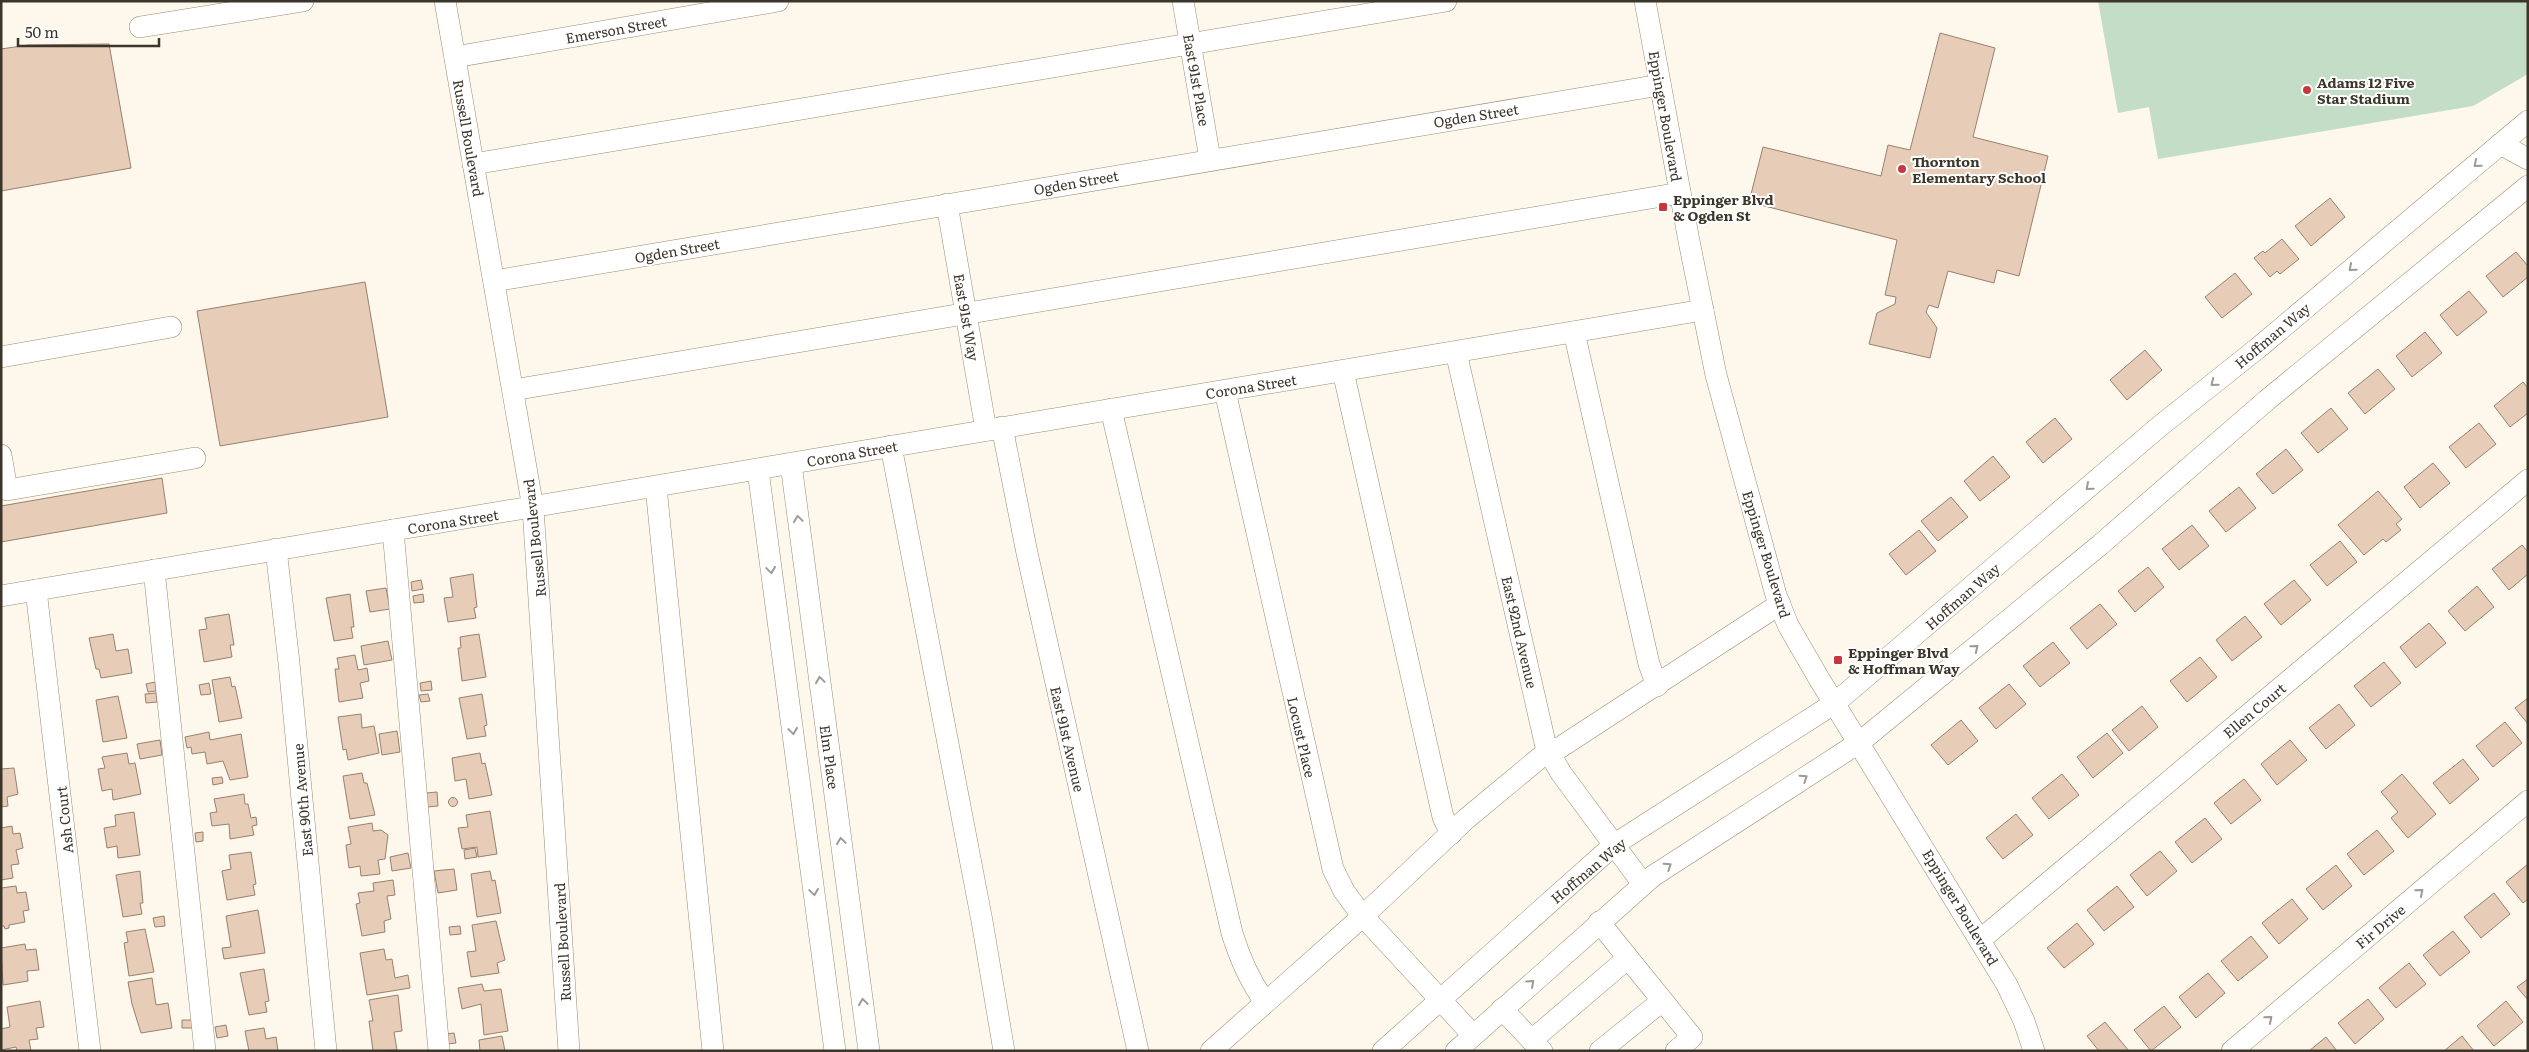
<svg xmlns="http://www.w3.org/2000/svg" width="2529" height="1052" viewBox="0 0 2529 1052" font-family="Literata,serif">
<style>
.green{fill:#c4ddc7}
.building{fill:#e7cdb7;stroke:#98816e}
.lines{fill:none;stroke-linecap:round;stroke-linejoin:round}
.minor-casing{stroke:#998c72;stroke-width:22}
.minor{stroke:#fff;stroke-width:21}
.oneway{stroke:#9d9a94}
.poi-dot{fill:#c7383c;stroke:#fff;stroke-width:2}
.labels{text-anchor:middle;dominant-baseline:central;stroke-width:4;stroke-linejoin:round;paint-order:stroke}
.street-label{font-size:14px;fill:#3b352a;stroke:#fff}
.poi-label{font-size:14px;font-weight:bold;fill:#3b352a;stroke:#fff;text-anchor:start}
</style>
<rect width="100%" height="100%" fill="#fdf7ec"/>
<!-- green -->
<polygon class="green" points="2098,1 2528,1 2528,74 2473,106 2158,159 2149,107 2118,113"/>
<!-- building -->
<g class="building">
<polygon points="1940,33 1995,48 1973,137 2048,156 2019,276 1997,270 1994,283 1948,271 1938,308 1929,305 1926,312 1937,328 1930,358 1869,344 1877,313 1895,304 1896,297 1885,295 1897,240 1749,202 1763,147 1881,176 1888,145 1910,150"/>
<polygon points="109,44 131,168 1,191 1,49 28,45"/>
<polygon points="2330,198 2345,217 2311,246 2295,226"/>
<polygon points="2282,239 2299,259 2280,274 2277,271 2270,277 2254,258 2263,251 2265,253"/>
<polygon points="2516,252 2528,266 2528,277 2503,297 2486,276"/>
<polygon points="2235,273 2252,294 2222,318 2205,297"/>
<polygon points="365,282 388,417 220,446 197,311"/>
<polygon points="2469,291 2487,312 2457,336 2440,315"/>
<polygon points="2425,332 2442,353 2412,377 2396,356"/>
<polygon points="2145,350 2162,370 2127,400 2110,380"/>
<polygon points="2378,369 2395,389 2365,414 2348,393"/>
<polygon points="2523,382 2528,388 2528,413 2510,427 2494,406"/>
<polygon points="2331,408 2348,429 2318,453 2301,433"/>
<polygon points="2055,418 2072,439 2043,463 2026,442"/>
<polygon points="2479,423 2496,444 2466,468 2449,447"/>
<polygon points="2286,449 2303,470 2273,494 2256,474"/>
<polygon points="1993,456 2010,477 1980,501 1964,481"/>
<polygon points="2433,463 2450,483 2420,508 2404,487"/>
<polygon points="162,478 167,513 1,542 1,506"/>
<polygon points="2239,487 2256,508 2226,532 2209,511"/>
<polygon points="2378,491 2402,519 2396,524 2401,530 2386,542 2383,539 2364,555 2338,525"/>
<polygon points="1951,497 1968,517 1938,541 1921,521"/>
<polygon points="2192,525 2209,546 2179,570 2162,549"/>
<polygon points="1919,530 1936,551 1906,575 1889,554"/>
<polygon points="2340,541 2357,562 2327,586 2310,565"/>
<polygon points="2522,545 2528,552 2528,574 2509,590 2492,569"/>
<polygon points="2148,567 2164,587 2135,612 2118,591"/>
<polygon points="473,574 477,607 474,608 476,618 448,622 444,598 453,597 450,578"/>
<polygon points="421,580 423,589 412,591 411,582"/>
<polygon points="2294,580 2311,600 2281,625 2264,604"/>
<polygon points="2477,586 2494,607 2465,631 2448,611"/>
<polygon points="386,588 390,609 370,612 366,591"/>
<polygon points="350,594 354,627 351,627 353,638 334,641 326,598"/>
<polygon points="423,594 424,602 414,603 413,596"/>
<polygon points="2100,604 2117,624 2087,649 2070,628"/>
<polygon points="229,614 234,645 230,645 232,657 204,662 199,630 207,629 205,618"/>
<polygon points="2245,616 2262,637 2232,661 2216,640"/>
<polygon points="2429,623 2446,643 2416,668 2400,647"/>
<polygon points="113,634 116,651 128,649 132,673 101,678 99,669 96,669 89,638"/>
<polygon points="479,634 486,677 462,681 458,648 461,648 460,637"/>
<polygon points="388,641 392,660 364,665 361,646"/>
<polygon points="2053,642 2070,663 2040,687 2023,666"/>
<polygon points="355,655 358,670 367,668 369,681 360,683 363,698 339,702 335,669 339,669 337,658"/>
<polygon points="2200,657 2217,677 2187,702 2170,681"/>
<polygon points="2384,662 2401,683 2371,707 2354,686"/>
<polygon points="230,677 232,687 235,686 242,718 219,722 212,680"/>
<polygon points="431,681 432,690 421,691 420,683"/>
<polygon points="155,682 156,691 148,692 146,684"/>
<polygon points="209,683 211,694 201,695 199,685"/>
<polygon points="2009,684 2026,704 1996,729 1979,708"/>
<polygon points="156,693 157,702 146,703 145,694"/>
<polygon points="428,694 430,701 421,702 419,695"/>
<polygon points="482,694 487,725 484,726 486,736 467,739 459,698"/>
<polygon points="118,696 127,738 103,742 96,700"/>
<polygon points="2528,698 2528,724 2515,708"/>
<polygon points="2339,704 2355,725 2326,749 2309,728"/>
<polygon points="2142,706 2158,727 2129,751 2112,730"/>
<polygon points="361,714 362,728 374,726 379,753 348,760 346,749 343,750 338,717"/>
<polygon points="1961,720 1978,741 1948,765 1931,745"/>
<polygon points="2505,722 2522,743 2493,767 2476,746"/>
<polygon points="397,731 400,752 382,755 379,734"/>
<polygon points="209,732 210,740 241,734 248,777 230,780 223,761 207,764 205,752 192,754 191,747 187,748 185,737"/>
<polygon points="2107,733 2123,753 2093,778 2077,757"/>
<polygon points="160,740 162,755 140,759 137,744"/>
<polygon points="2290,740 2307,760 2277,785 2261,764"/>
<polygon points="127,753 129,764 135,763 141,794 113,800 112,789 102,791 98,769 105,768 102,757"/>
<polygon points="480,753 482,764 485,763 492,795 469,799 466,779 455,781 452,758"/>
<polygon points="2463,759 2479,779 2450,804 2433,783"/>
<polygon points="14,768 18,794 7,797 8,806 1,807 1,769"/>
<polygon points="362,773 364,783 367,783 375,815 350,819 343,776"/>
<polygon points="2062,774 2079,795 2049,819 2032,798"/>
<polygon points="2402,774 2436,814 2408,838 2391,818 2398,812 2381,792"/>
<polygon points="222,777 223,783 213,785 212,778"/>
<polygon points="2244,779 2261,800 2231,824 2214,803"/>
<polygon points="437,792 438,806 427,807 426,793"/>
<polygon points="244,794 245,804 248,804 251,818 256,817 257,825 252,826 254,835 230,839 229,824 212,826 210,813 217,812 214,799"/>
<circle cx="453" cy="802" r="4.5"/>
<polygon points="490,811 497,854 478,857 477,847 462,849 458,828 468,827 466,815"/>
<polygon points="134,812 140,855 118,858 117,846 107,848 104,828 116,826 115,815"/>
<polygon points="2016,814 2033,835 2003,859 1986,838"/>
<polygon points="2205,818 2222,839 2192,863 2175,842"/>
<polygon points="372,823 373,831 381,830 388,835 385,859 378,860 380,874 361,876 360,866 349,868 346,845 351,844 348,827"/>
<polygon points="12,826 13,834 20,833 23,848 16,850 19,864 11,865 13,878 1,880 1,828"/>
<polygon points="2377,830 2394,851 2364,875 2347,854"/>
<polygon points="203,832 203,841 196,842 195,833"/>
<polygon points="475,848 477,857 465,859 464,850"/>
<polygon points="2160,851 2177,871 2147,896 2130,875"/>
<polygon points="251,852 256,884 253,885 255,895 227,900 222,871 231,869 229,855"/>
<polygon points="408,853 411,868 392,871 390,857"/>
<polygon points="2528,864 2528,899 2523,903 2506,882"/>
<polygon points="2336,865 2352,886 2323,910 2306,889"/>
<polygon points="454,869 457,890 438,893 434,871"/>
<polygon points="140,871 143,903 140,903 142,914 123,917 116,875"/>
<polygon points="490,871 492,881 495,880 501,913 477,917 471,874"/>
<polygon points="393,880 395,895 387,896 391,919 384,921 385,932 362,936 356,904 360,903 358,893 374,891 373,883"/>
<polygon points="16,886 17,893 26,892 29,910 23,911 25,922 9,925 9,928 5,929 4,926 1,926 1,888"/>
<polygon points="2117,886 2134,907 2104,931 2087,910"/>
<polygon points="2494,893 2510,914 2481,938 2464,917"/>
<polygon points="2292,899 2308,919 2279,944 2262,923"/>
<polygon points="258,910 265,953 224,959 222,948 231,947 226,916"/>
<polygon points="164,916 165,926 155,927 153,918"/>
<polygon points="496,921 505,960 497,963 499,973 471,977 467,952 476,951 472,925"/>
<polygon points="2077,923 2094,944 2064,968 2047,948"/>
<polygon points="460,926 461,934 450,935 449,927"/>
<polygon points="145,929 154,972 129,976 124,943 128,942 126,932"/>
<polygon points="2453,931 2470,952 2440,976 2423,955"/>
<polygon points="2251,936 2268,957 2238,981 2221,961"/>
<polygon points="25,944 26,950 36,949 39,970 27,971 28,981 3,985 1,948"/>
<polygon points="384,949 386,960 392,959 395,978 408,975 410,988 367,995 360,953"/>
<polygon points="2409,963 2426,984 2396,1008 2379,988"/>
<polygon points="264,969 269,1001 265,1002 267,1012 249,1015 240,973"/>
<polygon points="2208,973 2225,993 2196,1018 2179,997"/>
<polygon points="152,978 156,1005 168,1003 172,1028 141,1033 132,1004 128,982"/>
<polygon points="2528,979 2528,1000 2517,987"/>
<polygon points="482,984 484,991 501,989 508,1031 484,1035 481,1004 462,1009 458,988"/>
<polygon points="398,995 402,1031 394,1032 397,1050 373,1051 369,1021 373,1021 369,1000"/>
<polygon points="2368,999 2384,1019 2355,1044 2338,1023"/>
<polygon points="40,1001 44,1027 36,1028 38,1039 29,1040 31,1051 17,1051 16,1047 1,1050 1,1029 10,1027 7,1007"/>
<polygon points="2506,1001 2523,1022 2494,1046 2477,1026"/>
<polygon points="2164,1006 2181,1027 2151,1051 2134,1030"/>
<polygon points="182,1020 192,1020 193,1028 182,1028"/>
<polygon points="2105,1022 2129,1051 2099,1051 2087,1036"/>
<polygon points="226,1025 228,1036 217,1038 215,1027"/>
<polygon points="264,1028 266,1039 276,1037 278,1051 249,1051 245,1031"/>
<polygon points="454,1033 456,1043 447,1044 445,1034"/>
<polygon points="502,1036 505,1051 480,1051 479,1040"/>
<polygon points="2462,1036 2474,1051 2444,1051"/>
<polygon points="2326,1037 2337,1051 2309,1051"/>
</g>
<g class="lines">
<!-- minor casing -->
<g class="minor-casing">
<g id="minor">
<polyline points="445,1 533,508 569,1051"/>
<polyline points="1183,1 1210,159"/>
<polyline points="1645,1 1689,241 1716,375 1776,595 1788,625 1818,677 2007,985 2024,1021 2034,1051"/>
<polyline points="140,27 303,1"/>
<polyline points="455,57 778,1"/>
<polyline points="2500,144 2528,159"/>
<polyline points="473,164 1446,1"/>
<polyline points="947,204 986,430"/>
<polyline points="494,281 1660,85"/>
<polyline points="1574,332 1649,664 1657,686"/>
<polyline points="1456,352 1546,747 1561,773 1643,884"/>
<polyline points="1,357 171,327"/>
<polyline points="1343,371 1443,817 1451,834"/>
<polyline points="513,390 1680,193"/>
<polyline points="1225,391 1333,869 1344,891 1360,913 1473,1035"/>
<path d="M1111,409l121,524c8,26 17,47 33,69"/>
<polyline points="1002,427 1027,553 1138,1051"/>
<polyline points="891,446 982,921 1004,1051"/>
<polyline points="1,455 7,490 195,458"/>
<polyline points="791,464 869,1051"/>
<polyline points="758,470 835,1051"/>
<polyline points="656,487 713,1051"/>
<polyline points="393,530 439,1051"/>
<polyline points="276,549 289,663 326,1051"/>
<polyline points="154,570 205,1051"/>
<polyline points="36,590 90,1051"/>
<polyline points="1,596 1703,310"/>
<polyline points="1550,754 1780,604"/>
<polyline points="1599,922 1692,1037 1676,1051"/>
<polyline points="1980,940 2528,480"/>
<polyline points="1502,1009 1542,1051"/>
<polyline points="1532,1040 1628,958"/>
<polyline points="1211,1051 1363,916 1466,819 1548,751"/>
<polyline points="1383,1051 1615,844 1835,703 2160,426 2258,348 2528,121"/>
<polyline points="1456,1051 1653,876 1860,742 2100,545 2267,400 2528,186"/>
<polyline points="1600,1051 1662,1001"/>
<polyline points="2232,1051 2528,801"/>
</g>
</g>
<!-- minor -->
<use href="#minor" class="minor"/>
</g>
<!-- one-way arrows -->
<defs><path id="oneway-chevron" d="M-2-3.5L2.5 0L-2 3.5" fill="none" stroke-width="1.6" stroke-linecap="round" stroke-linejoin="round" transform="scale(1.25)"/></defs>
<g class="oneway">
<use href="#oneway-chevron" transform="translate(2477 164) rotate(140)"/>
<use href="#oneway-chevron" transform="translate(2352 268) rotate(140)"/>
<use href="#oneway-chevron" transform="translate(2214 383) rotate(141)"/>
<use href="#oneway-chevron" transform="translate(2089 487) rotate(139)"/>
<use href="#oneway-chevron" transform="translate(798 519) rotate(-98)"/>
<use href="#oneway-chevron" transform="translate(771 570) rotate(82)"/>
<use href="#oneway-chevron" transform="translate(1975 648) rotate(-39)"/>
<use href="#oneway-chevron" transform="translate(820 680) rotate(-98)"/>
<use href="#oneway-chevron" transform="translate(793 731) rotate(82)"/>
<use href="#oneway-chevron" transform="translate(1804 778) rotate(-33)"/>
<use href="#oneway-chevron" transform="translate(841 841) rotate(-98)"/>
<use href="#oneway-chevron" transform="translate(1668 866) rotate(-33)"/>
<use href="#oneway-chevron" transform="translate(814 892) rotate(82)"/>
<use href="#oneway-chevron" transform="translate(2420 892) rotate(-40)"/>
<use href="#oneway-chevron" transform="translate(1531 983) rotate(-42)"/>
<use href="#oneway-chevron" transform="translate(863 1002) rotate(-98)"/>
<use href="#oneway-chevron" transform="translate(2269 1019) rotate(-40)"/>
</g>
<!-- markers -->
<g class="poi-dot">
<circle cx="2307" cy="90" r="5"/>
<circle cx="1902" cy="169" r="5"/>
<rect x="1658" y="202" width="10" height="10" rx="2.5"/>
<rect x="1833" y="655" width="10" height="10" rx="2.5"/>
</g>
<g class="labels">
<!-- street labels -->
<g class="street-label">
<text transform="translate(616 29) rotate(-10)">Emerson Street</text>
<text transform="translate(1197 80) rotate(80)">East 91st Place</text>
<text transform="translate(1476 115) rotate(-9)">Ogden Street</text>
<text transform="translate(1666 116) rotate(80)">Eppinger Boulevard</text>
<text transform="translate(469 138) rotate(80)">Russell Boulevard</text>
<text transform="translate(1076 182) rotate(-10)">Ogden Street</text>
<text transform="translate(677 250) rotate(-10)">Ogden Street</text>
<text transform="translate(967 317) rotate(80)">East 91st Way</text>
<text transform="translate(2272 335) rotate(-40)">Hoffman Way</text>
<text transform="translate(1251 386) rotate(-9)">Corona Street</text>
<text transform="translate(852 453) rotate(-10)">Corona Street</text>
<text transform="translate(453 521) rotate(-9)">Corona Street</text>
<text transform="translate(534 538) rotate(-96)">Russell Boulevard</text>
<text transform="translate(1767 554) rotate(73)">Eppinger Boulevard</text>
<text transform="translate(1962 596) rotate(-41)">Hoffman Way</text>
<text transform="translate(1520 632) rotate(77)">East 92nd Avenue</text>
<text transform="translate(2254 710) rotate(-40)">Ellen Court</text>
<text transform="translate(1302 737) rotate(77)">Locust Place</text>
<text transform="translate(1068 739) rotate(77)">East 91st Avenue</text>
<text transform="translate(830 757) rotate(82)">Elm Place</text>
<text transform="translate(302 800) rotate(-95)">East 90th Avenue</text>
<text transform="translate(64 820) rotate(-96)">Ash Court</text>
<text transform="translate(1588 870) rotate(-40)">Hoffman Way</text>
<text transform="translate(1961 907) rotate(59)">Eppinger Boulevard</text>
<text transform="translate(2380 926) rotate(-40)">Fir Drive</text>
<text transform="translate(562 942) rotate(-93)">Russell Boulevard</text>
</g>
<!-- poi labels -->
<g class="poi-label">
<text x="2317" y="82">Adams 12 Five<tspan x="2317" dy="16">Star Stadium</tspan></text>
<text x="1912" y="161">Thornton<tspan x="1912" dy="16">Elementary School</tspan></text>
<text x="1673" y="199">Eppinger Blvd<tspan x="1673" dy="16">&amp; Ogden St</tspan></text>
<text x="1848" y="652">Eppinger Blvd<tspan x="1848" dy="16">&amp; Hoffman Way</tspan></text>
</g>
</g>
<!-- border -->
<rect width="2529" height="1052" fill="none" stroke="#3b352a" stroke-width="5"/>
<!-- scale -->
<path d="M18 38v8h141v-8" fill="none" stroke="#3b352a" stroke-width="2.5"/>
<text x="25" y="38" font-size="15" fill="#3b352a" stroke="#ffffff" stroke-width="4" paint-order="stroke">50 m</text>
</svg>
